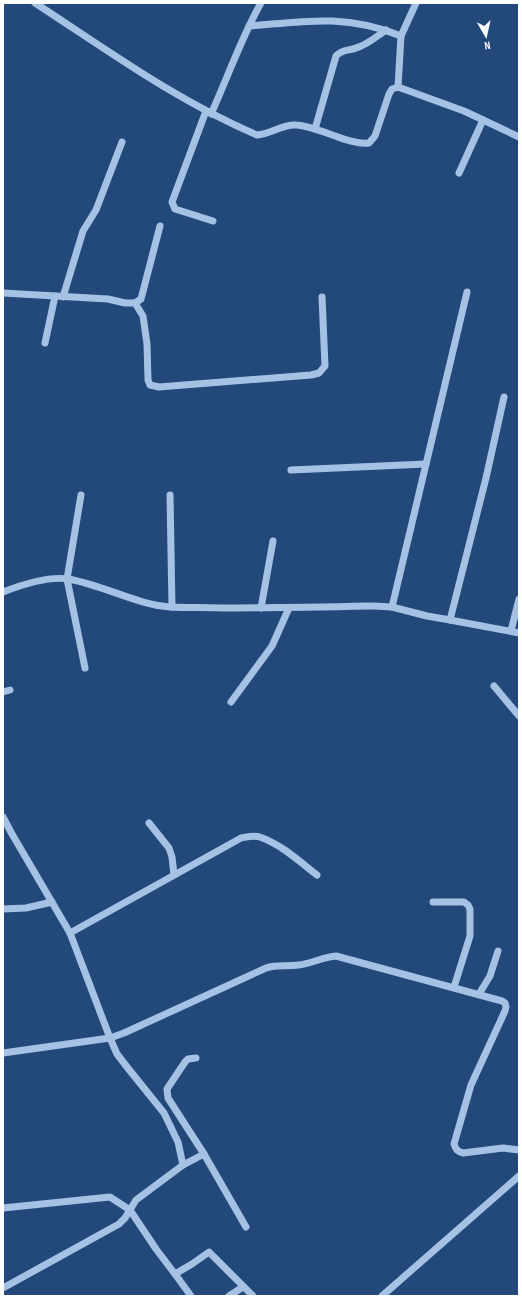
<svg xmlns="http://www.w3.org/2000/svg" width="522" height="1299" viewBox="0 0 522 1299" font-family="'Sofia Sans Condensed',sans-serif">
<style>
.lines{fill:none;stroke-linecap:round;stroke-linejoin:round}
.minor{stroke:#a5c2e5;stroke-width:7}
</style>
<rect width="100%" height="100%" fill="#23497b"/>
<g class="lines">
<!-- minor -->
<g class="minor">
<path d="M35,3c72,47 142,98 222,132 14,-1 25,-11 39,-10 22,1 54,21 73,18l6,-7 14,-42 3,-5 6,-2"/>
<polyline points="416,3 401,36 398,87 464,111 519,137"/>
<path d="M249,26c27,-2 57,-6 83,-5 24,1 47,6 69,15"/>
<polyline points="206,111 172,202 175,209 213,221"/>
<path d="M211,114c17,-37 30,-76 50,-111"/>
<path d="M315,129l21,-73c6,-7 13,-5 20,-8 11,-3 21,-12 30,-18"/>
<polyline points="459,173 483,120"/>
<polyline points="3,293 108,299 125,303 135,303 141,299 160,226"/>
<polyline points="63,297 83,231 96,210 122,142"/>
<polyline points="135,303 143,316 147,344 148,380 150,385 159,387 311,375 319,373 325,366 322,297"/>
<polyline points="45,343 55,296"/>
<polyline points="291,470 426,464"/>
<polyline points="81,495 67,579 85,668"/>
<polyline points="170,495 172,607"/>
<path d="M3,592c18,-7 46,-16 65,-13 35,6 67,25 102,28 17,1 35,0 52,1 51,0 101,-1 152,-2l18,1 35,9 23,4 69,13"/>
<polyline points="392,607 467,292"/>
<polyline points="261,608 273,541"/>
<polyline points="450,620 486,478 504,397"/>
<polyline points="511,631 519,599"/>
<polyline points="494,686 519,716"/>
<polyline points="3,692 10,690"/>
<polyline points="231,702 272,646 289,608"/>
<polyline points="3,817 12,834 70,933 110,1038 117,1054 127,1067 164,1113 178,1142 183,1165"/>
<polyline points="149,823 169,848 172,857 174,875"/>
<polyline points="433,902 464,902 468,905 470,909 470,936 454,987"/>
<polyline points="3,909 26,908 52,902"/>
<path d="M70,933l171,-95c6,-1 13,-3 19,-1 22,8 39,24 57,38"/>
<polyline points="479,994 490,976 498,951"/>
<path d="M3,1053l107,-15 14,-5 142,-65c12,-4 20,-1 32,-3 13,-1 25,-8 38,-9l166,45 3,2 1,4 -1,4 -34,74 -17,59c2,6 3,7 9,9l40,-5 16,2"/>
<polyline points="196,1058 188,1059 185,1062 167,1089 168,1098 204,1154"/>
<polyline points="3,1208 110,1197 130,1210 156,1249 175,1274 192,1264 209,1252 253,1296"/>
<polyline points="175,1274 191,1296"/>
<polyline points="3,1288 119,1224 125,1218 136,1200 183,1165 204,1154 246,1227"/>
<polyline points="229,1296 243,1287"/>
<polyline points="382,1296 519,1176"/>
</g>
</g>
<!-- border -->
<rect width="522" height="1299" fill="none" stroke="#ffffff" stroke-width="8"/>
<!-- north arrow -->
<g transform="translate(486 36) rotate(171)" stroke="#23497b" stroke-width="3" paint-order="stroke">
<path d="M0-3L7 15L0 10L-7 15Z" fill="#ffffff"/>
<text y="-6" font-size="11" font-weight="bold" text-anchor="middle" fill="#ffffff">N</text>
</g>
</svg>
